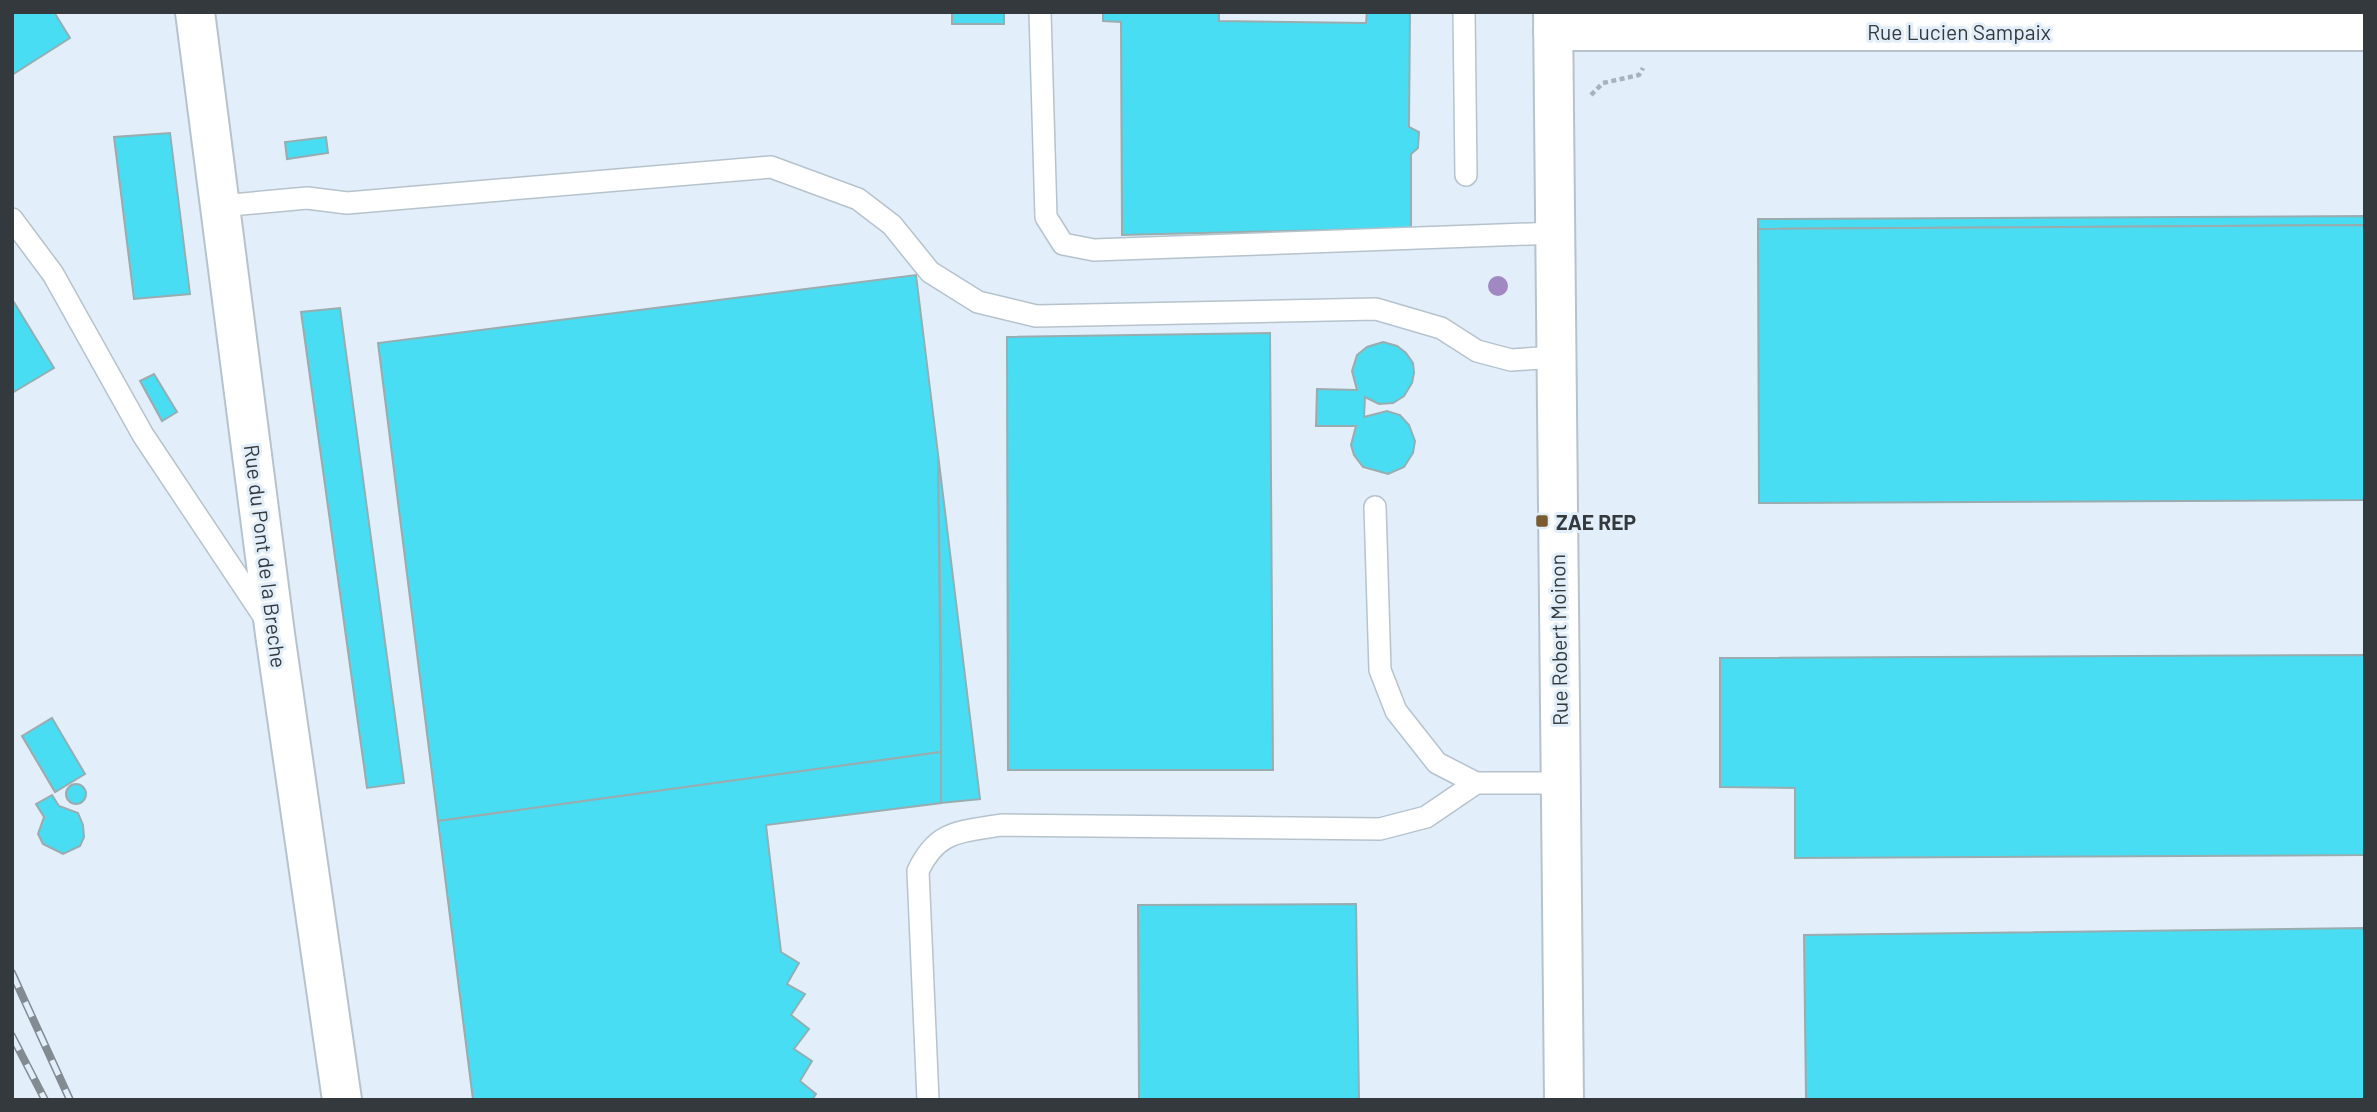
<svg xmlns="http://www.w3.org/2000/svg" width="2377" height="1112" viewBox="0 0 2377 1112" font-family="Barlow,sans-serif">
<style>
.building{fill:#48ddf2;stroke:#99acaf;stroke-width:2}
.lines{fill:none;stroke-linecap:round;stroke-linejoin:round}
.service-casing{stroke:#b6c3cd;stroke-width:24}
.minor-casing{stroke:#b6c3cd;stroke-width:42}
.path{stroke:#a8b2bb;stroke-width:4.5;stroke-dasharray:5 3.5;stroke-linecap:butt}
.service{stroke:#fff;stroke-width:21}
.minor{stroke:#fff;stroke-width:38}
.rail-casing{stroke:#828b92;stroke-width:8}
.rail{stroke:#e2effa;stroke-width:5;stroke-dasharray:16;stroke-linecap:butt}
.tree{fill:#a288c2}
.poi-dot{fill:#7a5c30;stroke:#e2effa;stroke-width:2.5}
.labels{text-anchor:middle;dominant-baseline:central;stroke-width:6;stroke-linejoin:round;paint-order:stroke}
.street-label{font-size:21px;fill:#34393d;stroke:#e2effa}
.poi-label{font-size:21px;font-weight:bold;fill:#34393d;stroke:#e2effa;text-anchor:start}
</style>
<rect width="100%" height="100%" fill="#e2effa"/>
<!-- building -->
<g class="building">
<polygon points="12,12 54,12 70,38 12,75"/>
<rect x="952" y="12" width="52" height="12"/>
<polygon points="1103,12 1219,12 1219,21 1366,23 1367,12 1410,12 1409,127 1419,132 1418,148 1411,154 1411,228 1122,235 1121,22 1103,21"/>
<polygon points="170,133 190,294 134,299 114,137"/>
<polygon points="326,137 328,153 287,159 285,142"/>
<polygon points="2365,216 2365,225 1758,229 1758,219"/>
<polygon points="2365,225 2365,500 1759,503 1758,229"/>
<polygon points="916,275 938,454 941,752 438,821 378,343"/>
<polygon points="12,299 54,368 12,393"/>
<polygon points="340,308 404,783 367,788 301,312"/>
<polygon points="1270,333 1273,770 1008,770 1007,337"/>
<polygon points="1383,342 1397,346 1406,353 1413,363 1414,373 1412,383 1404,396 1393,403 1379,404 1365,397 1364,417 1387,411 1400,415 1409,425 1415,441 1413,453 1404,467 1388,474 1363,467 1354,455 1351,445 1356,426 1316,426 1317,389 1357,390 1352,371 1357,355 1367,347"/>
<polygon points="154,374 177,412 162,421 140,381"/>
<polygon points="938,454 980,799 941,803 941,665"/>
<polygon points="2364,655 2365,855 1795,858 1795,788 1720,787 1720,658"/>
<polygon points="52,718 85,774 55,792 22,736"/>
<polygon points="941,752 941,803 766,825 781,952 799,963 787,984 805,994 791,1015 809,1029 794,1049 812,1061 800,1081 816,1094 812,1100 473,1100 438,821"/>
<circle cx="76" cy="794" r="10"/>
<polygon points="52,795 59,806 78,813 83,825 84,837 80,846 63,854 43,844 38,834 44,817 36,804"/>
<polygon points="1356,904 1359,1100 1139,1100 1138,905"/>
<polygon points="2365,928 2365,1100 1806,1100 1804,935"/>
</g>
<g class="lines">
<!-- service casing -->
<g class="service-casing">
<g id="service">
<polyline points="1040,12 1046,217 1063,244 1094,250 1555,233"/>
<polyline points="1464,12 1466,175"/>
<polyline points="220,206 307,198 347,203 771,167 858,199 892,225 930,272 978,302 1036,316 1376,309 1441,328 1477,351 1511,360 1555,357"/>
<polyline points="12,219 53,274 143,435 267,621"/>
<polyline points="1375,507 1380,670 1396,711 1437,763 1476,783 1560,783"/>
<path d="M928,1100l-10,-229c19,-41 42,-39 83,-46l379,4 46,-12 50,-34"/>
</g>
</g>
<!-- minor casing -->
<g class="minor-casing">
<g id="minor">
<polyline points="195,12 275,634 342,1100"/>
<polyline points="1553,12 1564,1100"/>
<polyline points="1553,31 2365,31"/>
</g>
</g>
<!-- path -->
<polyline class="path" points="1591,95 1603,83 1639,75 1643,68"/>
<!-- service -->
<use href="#service" class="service"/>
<!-- minor -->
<use href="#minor" class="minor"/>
<!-- rail casing -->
<g class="rail-casing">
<g id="rail">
<polyline points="12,973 70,1100"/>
<polyline points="12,1036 45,1100"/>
</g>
</g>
<!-- rail -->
<use href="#rail" class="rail"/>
</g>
<!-- trees -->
<circle class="tree" cx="1498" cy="286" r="10"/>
<!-- markers -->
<rect class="poi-dot" x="1535" y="514" width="14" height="14" rx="3.5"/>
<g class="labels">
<!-- street labels -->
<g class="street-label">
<text x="1959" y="31">Rue Lucien Sampaix</text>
<text transform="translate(266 556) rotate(83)">Rue du Pont de la Breche</text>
<text transform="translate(1558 640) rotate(-91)">Rue Robert Moinon</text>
</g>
<!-- poi labels -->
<g class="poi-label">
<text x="1556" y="521">ZAE REP</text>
</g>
</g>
<!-- border -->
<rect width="2377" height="1112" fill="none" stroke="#34393d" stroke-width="28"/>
</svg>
